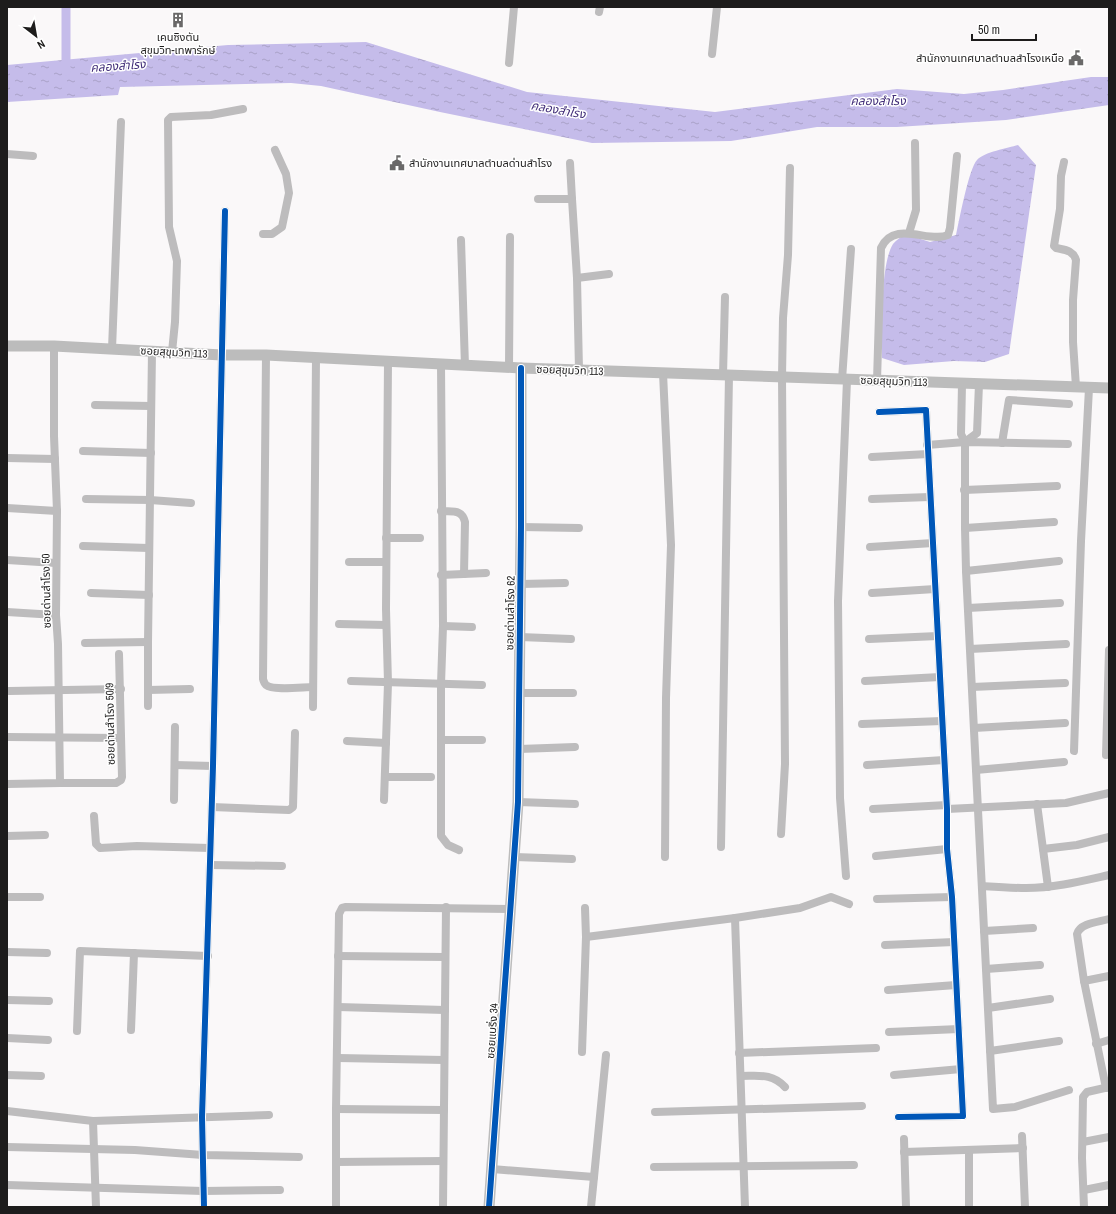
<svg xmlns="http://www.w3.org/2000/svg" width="1116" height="1214" viewBox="0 0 1116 1214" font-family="'Archivo Narrow','Noto Sans Thai',sans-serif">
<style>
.water{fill:url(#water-ripples)}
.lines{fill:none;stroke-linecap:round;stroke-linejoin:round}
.canal{stroke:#c5bcea;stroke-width:9}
.street{stroke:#bdbcbd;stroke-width:8}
.secondary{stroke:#bcbcbc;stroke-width:11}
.cycleway-casing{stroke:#fff;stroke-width:8}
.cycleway{stroke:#0057b8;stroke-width:6}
.labels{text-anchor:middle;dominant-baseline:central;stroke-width:3;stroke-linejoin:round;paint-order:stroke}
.poi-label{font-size:11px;fill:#1d1c1c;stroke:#fff}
.street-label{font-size:11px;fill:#1d1c1c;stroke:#fff}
.water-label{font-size:12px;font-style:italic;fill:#412d78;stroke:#fff}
</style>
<defs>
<pattern id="water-ripples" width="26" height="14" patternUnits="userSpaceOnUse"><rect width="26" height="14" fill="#c5bcea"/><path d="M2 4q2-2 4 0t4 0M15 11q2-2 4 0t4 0" fill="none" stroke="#a9a1c8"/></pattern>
</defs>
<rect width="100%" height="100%" fill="#faf8f9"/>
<!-- water -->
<g class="water">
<polygon points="366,42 527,92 715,112 897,89 964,94 1003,90 1091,77 1109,77 1109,105 1006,120 897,127 817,127 731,141 592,143 440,112 321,86 291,83 120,87 118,95 7,102 7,65 228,45"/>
<path d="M1018,145l18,20 -27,189 -24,8 -31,-1 -50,4 -22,-7c0,-27 -2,-93 11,-114 3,-4 8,-7 12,-10l25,8 26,-7c3,-14 13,-67 21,-75 7,-8 31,-12 41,-15z"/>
</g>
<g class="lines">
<!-- canal -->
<polyline class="canal" points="66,71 66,7"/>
<!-- street -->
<g class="street">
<polyline points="599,12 600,7"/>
<polyline points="712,54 717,7"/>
<polyline points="509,63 514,7"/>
<polyline points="7,154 33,156"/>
<path d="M1064,162l-3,14 -1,33 -6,37 2,2c9,2 17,2 20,12l-3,40v42l3,45"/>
<polyline points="570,163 572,199"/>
<polyline points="538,199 572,199 577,278 579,370"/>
<polyline points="909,233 916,210 915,143"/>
<polyline points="263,234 272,234 282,227 289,193 286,174 275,150"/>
<polyline points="461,240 465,366"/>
<polyline points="577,278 609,274"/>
<polyline points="112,349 121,122"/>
<polyline points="172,352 175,322 177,261 169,227 168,120 171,117 211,115 243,109"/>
<path d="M266,355l-3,324c1,3 1,4 3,6 7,6 37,2 47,2"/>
<polyline points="441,364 443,626 441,684 441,836 448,845 459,850"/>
<polyline points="509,367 510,237"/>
<polyline points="663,373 671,545 666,698 665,857"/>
<polyline points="723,375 725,297"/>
<polyline points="842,380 851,249"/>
<path d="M877,381l4,-133c13,-29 49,-4 67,-13l2,-7 7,-72"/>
<polyline points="962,384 961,434 965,442 965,528 966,571 1059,561"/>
<polyline points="95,405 151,406"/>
<polyline points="879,412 926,410 947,809 947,849 952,897 963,1116 898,1117"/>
<polyline points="965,442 977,433 979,384"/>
<polyline points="1002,443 1009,400 1069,404"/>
<polyline points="927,445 965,442 1068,444"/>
<polyline points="83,451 151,453"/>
<polyline points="872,457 928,454"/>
<polyline points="7,458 55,459"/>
<polyline points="964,490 1057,486"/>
<polyline points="86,499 150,500 191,503"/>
<polyline points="872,499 930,497"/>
<polyline points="7,508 57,511"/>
<path d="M441,511c12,1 21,-2 24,11l-1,52"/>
<polyline points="521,527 579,528"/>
<polyline points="965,528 1054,522"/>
<polyline points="386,538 420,538"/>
<polyline points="83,546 149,548"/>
<polyline points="870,547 933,543"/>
<polyline points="7,560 56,563"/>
<polyline points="349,562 386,562"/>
<polyline points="966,571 993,1109 1015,1107 1069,1090"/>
<polyline points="441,575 486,573"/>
<polyline points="521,584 565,583"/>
<polyline points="91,593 149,595"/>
<polyline points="872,593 935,589"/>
<polyline points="968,608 1060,603"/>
<polyline points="7,612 56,615"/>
<polyline points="339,624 386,625"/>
<polyline points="443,626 472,627"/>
<polyline points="520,637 571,639"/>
<polyline points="869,639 938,636"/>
<polyline points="85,643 148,642"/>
<polyline points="970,649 1066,644"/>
<polyline points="351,681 482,685"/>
<polyline points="865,681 940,677"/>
<polyline points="972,687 1065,683"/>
<polyline points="148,690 190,689"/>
<polyline points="9,691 121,689"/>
<polyline points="519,693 573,693"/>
<polyline points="148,706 148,642 152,351"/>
<polyline points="313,707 316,358"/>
<polyline points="862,724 942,721"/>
<polyline points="974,728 1065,723"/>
<polyline points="7,737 121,738"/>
<polyline points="441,740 482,740"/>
<polyline points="347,741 386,743"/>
<polyline points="519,749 575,747"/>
<polyline points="1074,751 1081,541 1089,388"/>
<polyline points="1106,755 1109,650"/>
<polyline points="175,765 213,766"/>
<polyline points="867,765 944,760"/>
<polyline points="976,770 1064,762"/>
<polyline points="385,777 431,777"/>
<polyline points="60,783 116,783 121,780 122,777 119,654"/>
<polyline points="7,784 60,783 58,644 56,615 57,511 54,436 54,346"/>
<polyline points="174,800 175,727"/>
<polyline points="384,800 388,683 386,609 388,362"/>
<polyline points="518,802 575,804"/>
<polyline points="1037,804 1048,887"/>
<polyline points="212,807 289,810 293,807 295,733"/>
<polyline points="873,809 947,805"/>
<polyline points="947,809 1066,803 1109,793"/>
<polyline points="94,816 96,844 100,848 137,846 210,848"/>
<polyline points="781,834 785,764 782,377 783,318 788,255 790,168"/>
<polyline points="7,836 45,835"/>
<polyline points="721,847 729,375"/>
<polyline points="1043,849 1077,845 1109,837"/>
<polyline points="876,856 947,849"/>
<polyline points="515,857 572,859"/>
<polyline points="210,865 282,866"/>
<polyline points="846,876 840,798 838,601 847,380"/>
<path d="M982,886c15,1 29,2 44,2 28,0 56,-7 83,-13"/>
<polyline points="7,897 40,897"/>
<polyline points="877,899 952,897"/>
<polyline points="735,918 745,1207"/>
<polyline points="984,931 1033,928"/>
<polyline points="586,937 735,918 800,908 831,897 849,904"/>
<polyline points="885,945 954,942"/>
<polyline points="7,952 47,953"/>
<polyline points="338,956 445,957"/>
<polyline points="986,969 1040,965"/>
<polyline points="1084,981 1109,976"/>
<polyline points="888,990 956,985"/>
<polyline points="7,1000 49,1001"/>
<polyline points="338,1007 445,1010"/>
<polyline points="988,1008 1050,999"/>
<polyline points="131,1030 134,953"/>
<polyline points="77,1031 80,951 208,956"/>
<polyline points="889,1032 959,1029"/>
<polyline points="7,1038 48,1040"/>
<polyline points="1096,1044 1109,1040"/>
<polyline points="990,1051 1059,1041"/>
<polyline points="582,1052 586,937 585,908"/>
<polyline points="739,1053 876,1048"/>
<polyline points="338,1058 444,1060"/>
<polyline points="7,1075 41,1076"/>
<polyline points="894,1075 961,1069"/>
<path d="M741,1076c18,0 31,-3 44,11"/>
<path d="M1106,1088l-22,-107 -7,-47c3,-11 22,-12 32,-15"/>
<polyline points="336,1109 444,1110"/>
<polyline points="7,1111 93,1121 269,1115"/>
<polyline points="655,1112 862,1106"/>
<polyline points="93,1121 96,1207"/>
<polyline points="1022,1136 1025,1207"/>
<polyline points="904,1139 906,1207"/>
<polyline points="1083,1142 1109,1137"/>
<polyline points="7,1147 135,1150 203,1155 299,1157"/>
<polyline points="969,1151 969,1207"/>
<polyline points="904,1152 1023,1148"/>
<polyline points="336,1162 443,1161"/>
<polyline points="654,1167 854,1165"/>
<polyline points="492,1169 594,1177 606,1055"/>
<polyline points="7,1185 203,1191 280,1190"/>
<polyline points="1084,1190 1109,1185"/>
<polyline points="204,1207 202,1117 213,766 225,211"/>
<polyline points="336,1207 336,1109 339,914 342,908 346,907 511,909"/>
<polyline points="443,1207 446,907"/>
<polyline points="591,1207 594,1177"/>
<polyline points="1084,1207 1082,1158 1083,1097 1087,1092 1109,1087"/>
</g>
<!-- secondary -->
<g class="secondary">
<polyline points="7,346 54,346 222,355 266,355 521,368 1109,388"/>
<polyline points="489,1207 518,802 521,527 521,368"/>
</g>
<!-- cycleway casing -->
<g class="cycleway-casing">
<g id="cycleway">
<polyline points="879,412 926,410 947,809 947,849 952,897 963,1116 898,1117"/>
<polyline points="204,1207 202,1117 213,766 225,211"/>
<polyline points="489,1207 518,802 521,527 521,368"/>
</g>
</g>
<!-- cycleway -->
<use href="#cycleway" class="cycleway"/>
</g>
<!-- icons -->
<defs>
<g id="building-bare" transform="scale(1.2)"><path d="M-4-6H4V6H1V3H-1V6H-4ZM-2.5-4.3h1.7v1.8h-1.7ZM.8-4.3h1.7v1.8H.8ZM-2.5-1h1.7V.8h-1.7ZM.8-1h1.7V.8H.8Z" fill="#6a6969" stroke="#fff" stroke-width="2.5" paint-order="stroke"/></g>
<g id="civic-bare" transform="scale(1.2)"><path d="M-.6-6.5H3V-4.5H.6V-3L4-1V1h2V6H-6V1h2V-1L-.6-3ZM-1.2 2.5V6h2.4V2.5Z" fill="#6a6969" stroke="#fff" stroke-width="2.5" paint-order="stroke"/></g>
</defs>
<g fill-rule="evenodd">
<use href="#building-bare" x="178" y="20"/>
<use href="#civic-bare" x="1076" y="58"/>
<use href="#civic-bare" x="397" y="163"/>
</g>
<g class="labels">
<!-- poi labels -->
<g class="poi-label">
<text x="178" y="37">เคนซิงตัน<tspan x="178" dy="13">สุขุมวิท-เทพารักษ์</tspan></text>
<text x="1064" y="58" text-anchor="end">สำนักงานเทศบาลตำบลสำโรงเหนือ</text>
<text x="409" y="163" text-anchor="start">สำนักงานเทศบาลตำบลด่านสำโรง</text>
</g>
<!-- street labels -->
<g class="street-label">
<text transform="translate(174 352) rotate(3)">ซอยสุขุมวิท 113</text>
<text transform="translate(570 370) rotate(2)">ซอยสุขุมวิท 113</text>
<text transform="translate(894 381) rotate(2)">ซอยสุขุมวิท 113</text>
<text transform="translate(46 591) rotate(-91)">ซอยด่านสำโรง 50</text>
<text transform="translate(510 613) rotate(-89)">ซอยด่านสำโรง 62</text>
<text transform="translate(110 724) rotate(-91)">ซอยด่านสำโรง 50/9</text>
<text transform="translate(492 1031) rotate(-86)">ซอยแบริ่ง 34</text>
</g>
<!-- water labels -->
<g class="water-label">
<text transform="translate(118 66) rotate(-4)">คลองสำโรง</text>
<text x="878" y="101">คลองสำโรง</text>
<text transform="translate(558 110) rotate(10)">คลองสำโรง</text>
</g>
</g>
<!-- border -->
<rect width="1116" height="1214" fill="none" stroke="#1d1c1c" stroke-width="16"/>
<!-- north arrow -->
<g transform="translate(36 36) rotate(149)" stroke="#ffffff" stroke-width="3" paint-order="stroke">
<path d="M0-3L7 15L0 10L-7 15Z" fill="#1d1c1c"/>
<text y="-6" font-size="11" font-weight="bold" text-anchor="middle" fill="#1d1c1c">N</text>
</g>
<!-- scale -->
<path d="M972 34v6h64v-6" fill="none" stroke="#1d1c1c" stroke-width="2"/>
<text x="978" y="34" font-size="12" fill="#1d1c1c" stroke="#ffffff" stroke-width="3" paint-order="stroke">50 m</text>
</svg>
